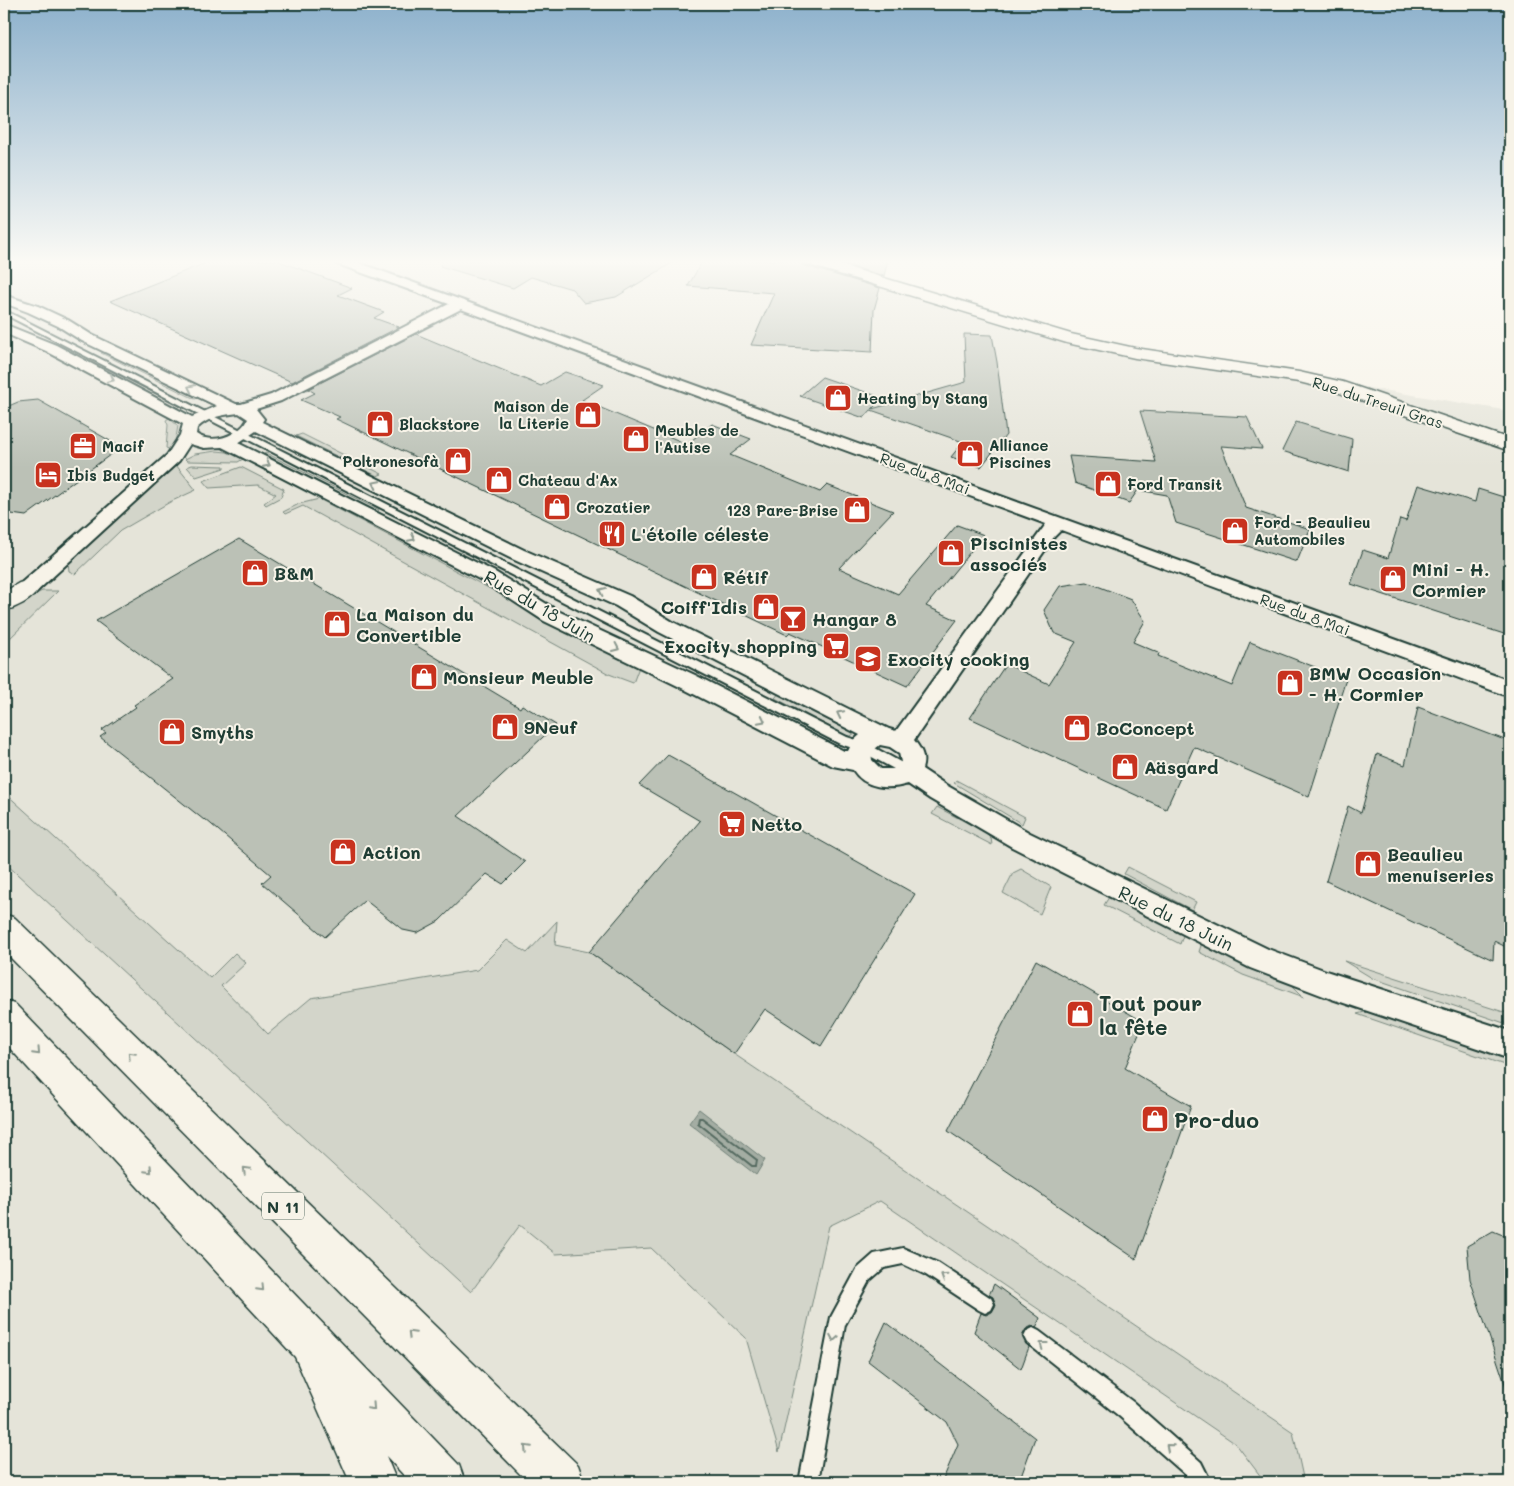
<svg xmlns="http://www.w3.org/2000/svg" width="1514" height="1486" viewBox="0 0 1514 1486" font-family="Mali,sans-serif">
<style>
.built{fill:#e5e4d9}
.green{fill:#d3d5ca;stroke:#79897f}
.water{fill:#a4ada3;stroke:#6f8077}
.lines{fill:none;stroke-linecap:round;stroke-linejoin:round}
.shore{stroke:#546a60;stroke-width:2}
.building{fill:#bbc1b6;stroke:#1f3d34}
.lane-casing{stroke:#1f3d34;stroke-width:4}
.street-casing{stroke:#1f3d34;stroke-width:4}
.secondary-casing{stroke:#1f3d34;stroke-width:3}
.highway-casing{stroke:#1f3d34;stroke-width:3}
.lane{fill:#f7f3e8;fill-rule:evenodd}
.street{fill:#f7f3e8;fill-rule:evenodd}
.secondary{fill:#f7f3e8;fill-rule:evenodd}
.highway{fill:#f7f3e8;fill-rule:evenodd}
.oneway{stroke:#8b988e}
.labels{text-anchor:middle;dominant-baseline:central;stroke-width:4;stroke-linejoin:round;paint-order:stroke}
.far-poi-label{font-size:15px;font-weight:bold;fill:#1f3d34;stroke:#f7f3e8;text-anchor:start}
.far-street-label{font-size:15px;fill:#1f3d34;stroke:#f7f3e8}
.shield{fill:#f7f3e8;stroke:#60746a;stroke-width:1}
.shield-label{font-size:16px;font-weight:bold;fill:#1f3d34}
.poi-label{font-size:18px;font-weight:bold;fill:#1f3d34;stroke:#f7f3e8;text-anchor:start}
.street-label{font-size:18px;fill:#1f3d34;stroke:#f7f3e8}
.near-poi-label{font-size:21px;font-weight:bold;fill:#1f3d34;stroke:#f7f3e8;text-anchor:start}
</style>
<rect width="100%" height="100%" fill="#f7f3e8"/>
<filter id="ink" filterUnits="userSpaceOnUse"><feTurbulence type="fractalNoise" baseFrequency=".02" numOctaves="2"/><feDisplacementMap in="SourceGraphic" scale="10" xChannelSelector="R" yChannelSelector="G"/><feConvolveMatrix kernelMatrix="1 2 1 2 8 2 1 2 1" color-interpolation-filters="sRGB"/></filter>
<g filter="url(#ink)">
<!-- built -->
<polygon class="built" points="4,260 808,260 1067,338 1510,411 1510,1482 4,1482"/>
<!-- green -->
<g class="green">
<polygon points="104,351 198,398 195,399 101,353"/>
<polygon points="86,359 180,406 176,408 84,360"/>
<polygon points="169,418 178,426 175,443 171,450 166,448 168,425 166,420"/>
<polygon points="302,434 382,474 377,476 296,436"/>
<polygon points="216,451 227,452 243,459 238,462 187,461 185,459 195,454"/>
<polygon points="266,453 379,510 377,512 264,454"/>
<polygon points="176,465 196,490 170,502 120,531 75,574 69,571 68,563"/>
<polygon points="192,465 224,466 224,468 196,477 187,467"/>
<polygon points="241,467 284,489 281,497 266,505 264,503 276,494 258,485 209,488 203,481"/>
<polygon points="319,499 639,667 633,683 609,674 303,506 285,514 283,512 299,504"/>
<polygon points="42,591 58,591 4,644 4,611"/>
<polygon points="780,692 860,730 849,737 775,698"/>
<polygon points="956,780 1025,817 1022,824 954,783"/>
<polygon points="4,792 210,978 235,953 246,963 221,986 268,1034 311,998 477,970 507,940 527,953 557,921 555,945 589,952 734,1054 1293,1432 1304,1482 1265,1482 1236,1444 880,1201 829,1226 779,1452 746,1338 651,1248 556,1254 520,1225 471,1292 4,862"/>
<polygon points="937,807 985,832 991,838 992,845 932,814"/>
<polygon points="1128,867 1196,902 1192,910 1124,874"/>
<polygon points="1021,869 1051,887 1040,914 1003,893 1013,873"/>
<polygon points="1109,897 1184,933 1180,944 1104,905"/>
<polygon points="1202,942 1252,969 1289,982 1304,997 1243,975 1199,952"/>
<polygon points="1344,961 1510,1014 1510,1025 1372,978"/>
<polygon points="1372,1010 1510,1057 1510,1067 1357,1014"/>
</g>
<!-- water -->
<polygon class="water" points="699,1109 765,1160 756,1175 689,1123"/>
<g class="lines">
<!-- shore -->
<polygon class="shore" points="699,1118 702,1118 757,1160 756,1166 752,1166 698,1123"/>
</g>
<!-- building -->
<g class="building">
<polygon points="213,260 223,263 231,260 276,260 352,288 338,295 384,312 374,318 399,327 292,382 110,301"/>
<polygon points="441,260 677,260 616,297 584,303 572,289 531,277 513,288 440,266"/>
<polygon points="703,260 799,260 802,265 880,288 874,310 872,352 751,345 774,293 688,286"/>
<polygon points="831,260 888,260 884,276"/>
<polygon points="416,334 541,386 565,372 604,385 582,400 687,444 712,424 751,439 730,455 820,492 827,485 893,511 839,568 898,594 957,525 984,535 926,606 957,620 907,686 790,632 787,635 336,419 340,417 301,400 315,393 308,389"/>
<polygon points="964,334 992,335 997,362 1006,435 981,467 951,457 963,442 871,410 864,418 800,396 822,377 883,398 872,409 966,382"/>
<polygon points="38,400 121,447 26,516 4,513 4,408 18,402"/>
<polygon points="1140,411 1247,417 1262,449 1221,446 1246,508 1310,529 1297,562 1176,523 1167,495 1138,490 1129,503 1075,483 1069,456 1156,462"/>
<polygon points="1296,422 1352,439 1349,472 1282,451"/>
<polygon points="1418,485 1475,502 1478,489 1510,499 1510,636 1351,584 1363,550 1388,558 1400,519 1406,521"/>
<polygon points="239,539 520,708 522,705 556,725 458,816 525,862 503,884 487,874 439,921 417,933 403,930 365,900 325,937 262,883 271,875 205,819 204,820 100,737 106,733 102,730 136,707 134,705 173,679 96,621"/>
<polygon points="1087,582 1131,599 1145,621 1133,642 1159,653 1158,656 1232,686 1250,642 1346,679 1309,797 1194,747 1166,809 970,718 1006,664 1049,684 1076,642 1054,633 1044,610 1060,586"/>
<polygon points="1418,707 1510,742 1510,949 1494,941 1493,960 1326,881 1348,806 1361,813 1377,754 1405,765"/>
<polygon points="668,755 915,894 821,1046 765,1009 734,1054 589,952 700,821 639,785"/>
<polygon points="1036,960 1144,1022 1125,1068 1191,1106 1136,1259 948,1131"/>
<polygon points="1493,1231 1510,1238 1510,1386 1506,1387 1470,1279 1467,1246"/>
<polygon points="994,1284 1040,1318 1036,1328 1032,1326 1026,1329 1022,1336 1029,1347 1021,1369 974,1332 981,1313 986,1315 992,1312 996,1305 993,1297 989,1295"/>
<polygon points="886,1322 1035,1438 1019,1482 942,1482 958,1444 947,1422 868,1361"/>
</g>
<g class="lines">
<!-- lane casing -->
<g class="lane-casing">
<g id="lane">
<polygon points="4,310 847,737 866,743 913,769 915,772 913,775 905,775 859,750 840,744 4,314"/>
<polygon points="903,1248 938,1263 991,1298 994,1304 991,1310 985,1313 979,1310 926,1275 903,1264 884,1268 869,1281 845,1325 818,1482 799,1482 831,1317 857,1269 874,1254"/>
<polygon points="1033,1328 1039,1331 1133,1402 1201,1462 1211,1482 1191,1482 1187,1476 1119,1416 1027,1343 1024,1337 1027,1331"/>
</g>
</g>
<!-- street casing -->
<g class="street-casing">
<path id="street" d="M333,260h18l1159,421v16l-449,-167 -7,7 -140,203c7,9 12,17 8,29l24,16 84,48 238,116 61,23 181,59v28l-181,-61 -79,-30 -238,-121 -82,-48 -22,-15c-20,6 -43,5 -55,-14l-20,-4 -153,-79 -136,-66 -63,-41 -259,-133 -18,1 -14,-4 -11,17 -145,133 -7,1 -7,-1 -3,-5 3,-5 147,-129 13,-20 3,-11 -137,-73 -42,-18v-9l52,21 136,72 25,-11 -135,-65 -24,-15 -30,-14 -24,-9v-8l34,11 30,14 24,15 144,69h5l30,-9 178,-91 -114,-41zM461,309l585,215 -150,207 -7,-2 -216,-107 -43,-26 -106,-46 -262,-128 2,-3 -8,-10 25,-8zM239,413l9,6c-9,17 -36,26 -52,15l1,-6c13,-12 26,-13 42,-15zM256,431l254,127 106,48 43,26 201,103 -7,6 -5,10h-4l-149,-76 -137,-64 -63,-39 -257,-129zM880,745l10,2 9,6 2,9 -5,7h-15l-9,-9 -1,-8z"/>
</g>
<!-- secondary casing -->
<g class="secondary-casing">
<polygon id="secondary" points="801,260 824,260 1071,334 1135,348 1299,372 1343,382 1510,439 1510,451 1331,390 1299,382 1135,358 1067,343 803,263"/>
</g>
<!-- highway casing -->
<g class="highway-casing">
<g id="highway">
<path d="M27,581l8,2 4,6c-7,11 -23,19 -35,22v-19l15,-9z"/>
<polygon points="4,914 15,918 578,1465 584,1482 528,1482 4,951"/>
<polygon points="4,1000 16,1005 459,1465 465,1482 410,1482 386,1456 397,1482 350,1482 295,1357 4,1042"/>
</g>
</g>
<!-- lane -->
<use href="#lane" class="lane"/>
<!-- street -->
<use href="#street" class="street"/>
<!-- secondary -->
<use href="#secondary" class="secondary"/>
<!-- highway -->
<use href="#highway" class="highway"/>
</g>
<!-- one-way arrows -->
<defs><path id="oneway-chevron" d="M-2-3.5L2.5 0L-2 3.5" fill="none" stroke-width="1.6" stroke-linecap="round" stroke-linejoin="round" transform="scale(1.25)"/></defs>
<g class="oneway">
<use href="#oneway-chevron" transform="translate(111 379) rotate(28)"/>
<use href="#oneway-chevron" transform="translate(191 388) rotate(-154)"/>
<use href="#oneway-chevron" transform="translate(267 464) rotate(27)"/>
<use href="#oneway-chevron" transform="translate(376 484) rotate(-154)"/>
<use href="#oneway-chevron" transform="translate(412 538) rotate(27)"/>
<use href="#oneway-chevron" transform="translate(602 591) rotate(-155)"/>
<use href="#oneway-chevron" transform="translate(616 648) rotate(25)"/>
<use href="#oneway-chevron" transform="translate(840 714) rotate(-153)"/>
<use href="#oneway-chevron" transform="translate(762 720) rotate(27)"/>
<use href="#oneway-chevron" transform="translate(37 1052) rotate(47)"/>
<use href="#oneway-chevron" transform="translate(131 1055) rotate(-135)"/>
<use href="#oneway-chevron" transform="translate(149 1170) rotate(47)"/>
<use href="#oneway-chevron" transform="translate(246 1170) rotate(-135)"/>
<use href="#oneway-chevron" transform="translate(944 1277) rotate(-147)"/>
<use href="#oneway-chevron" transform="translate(261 1288) rotate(47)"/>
<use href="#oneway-chevron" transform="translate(411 1334) rotate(-135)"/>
<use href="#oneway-chevron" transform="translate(834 1338) rotate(100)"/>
<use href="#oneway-chevron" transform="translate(1043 1345) rotate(-143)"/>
<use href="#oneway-chevron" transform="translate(372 1407) rotate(47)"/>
<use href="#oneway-chevron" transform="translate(1169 1447) rotate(-139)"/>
<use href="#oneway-chevron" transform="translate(527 1448) rotate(-135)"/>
</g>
</g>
<!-- sky -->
<linearGradient id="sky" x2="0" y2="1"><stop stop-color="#8db1cc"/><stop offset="0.56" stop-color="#fbfaf5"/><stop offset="1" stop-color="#fbfaf5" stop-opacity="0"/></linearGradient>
<rect width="1514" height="468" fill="url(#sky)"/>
<!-- icons -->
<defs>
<g id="shop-square" transform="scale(1.4375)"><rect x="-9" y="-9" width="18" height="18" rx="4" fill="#c8321e" stroke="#f7f3e8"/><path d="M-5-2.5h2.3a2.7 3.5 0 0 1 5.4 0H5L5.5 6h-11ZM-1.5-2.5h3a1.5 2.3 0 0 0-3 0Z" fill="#fff"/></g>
<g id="office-square" transform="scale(1.4375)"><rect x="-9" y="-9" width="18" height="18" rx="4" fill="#c8321e" stroke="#f7f3e8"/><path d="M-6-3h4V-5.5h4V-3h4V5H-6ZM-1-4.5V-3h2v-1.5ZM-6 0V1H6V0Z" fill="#fff"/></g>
<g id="hotel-square" transform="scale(1.4375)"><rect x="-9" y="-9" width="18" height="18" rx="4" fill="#c8321e" stroke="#f7f3e8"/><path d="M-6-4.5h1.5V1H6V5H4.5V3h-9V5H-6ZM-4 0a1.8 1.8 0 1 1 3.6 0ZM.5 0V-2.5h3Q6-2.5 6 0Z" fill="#fff"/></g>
<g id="restaurant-square" transform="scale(1.4375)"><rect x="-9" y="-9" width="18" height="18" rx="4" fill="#c8321e" stroke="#f7f3e8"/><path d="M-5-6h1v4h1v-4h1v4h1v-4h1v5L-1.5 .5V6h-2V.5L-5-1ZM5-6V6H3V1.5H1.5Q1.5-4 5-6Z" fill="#fff"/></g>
<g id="bar-square" transform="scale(1.4375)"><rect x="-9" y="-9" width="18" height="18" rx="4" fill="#c8321e" stroke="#f7f3e8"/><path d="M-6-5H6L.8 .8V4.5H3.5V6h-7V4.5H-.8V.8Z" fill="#fff"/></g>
<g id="supermarket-square" transform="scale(1.4375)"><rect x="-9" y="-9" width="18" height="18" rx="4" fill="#c8321e" stroke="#f7f3e8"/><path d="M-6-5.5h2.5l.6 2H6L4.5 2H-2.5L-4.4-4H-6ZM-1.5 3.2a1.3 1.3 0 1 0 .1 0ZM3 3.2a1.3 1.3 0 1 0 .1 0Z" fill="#fff"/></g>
<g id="school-square" transform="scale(1.4375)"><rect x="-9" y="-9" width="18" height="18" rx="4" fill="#c8321e" stroke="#f7f3e8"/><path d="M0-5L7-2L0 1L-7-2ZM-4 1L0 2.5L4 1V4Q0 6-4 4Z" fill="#fff"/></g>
</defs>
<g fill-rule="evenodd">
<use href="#shop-square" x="838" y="398"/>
<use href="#shop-square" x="588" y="415"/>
<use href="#shop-square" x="380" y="424"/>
<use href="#shop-square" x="636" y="439"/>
<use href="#office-square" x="83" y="446"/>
<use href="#shop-square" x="970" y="454"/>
<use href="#shop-square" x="458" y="461"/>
<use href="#hotel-square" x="48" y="475"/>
<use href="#shop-square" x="499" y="480"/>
<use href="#shop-square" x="1108" y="484"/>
<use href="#shop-square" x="557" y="507"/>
<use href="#shop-square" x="857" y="510"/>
<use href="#shop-square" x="1235" y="531"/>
<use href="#restaurant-square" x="612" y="534"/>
<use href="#shop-square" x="951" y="553"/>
<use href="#shop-square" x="255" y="573"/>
<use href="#shop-square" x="704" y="577"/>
<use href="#shop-square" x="1393" y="579"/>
<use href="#shop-square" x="766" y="607"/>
<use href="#bar-square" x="793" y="619"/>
<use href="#shop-square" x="337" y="624"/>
<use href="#supermarket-square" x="836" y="646"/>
<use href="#school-square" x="868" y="659"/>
<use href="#shop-square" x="424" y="677"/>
<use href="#shop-square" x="1290" y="683"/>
<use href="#shop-square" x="505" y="727"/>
<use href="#shop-square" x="1077" y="728"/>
<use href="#shop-square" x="172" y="732"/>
<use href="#shop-square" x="1125" y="767"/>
<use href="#supermarket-square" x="732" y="824"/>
<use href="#shop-square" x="343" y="852"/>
<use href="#shop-square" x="1368" y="864"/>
<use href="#shop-square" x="1080" y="1014"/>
<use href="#shop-square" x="1155" y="1119"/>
</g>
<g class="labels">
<!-- far-poi labels -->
<g class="far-poi-label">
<text x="857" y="398">Heating by Stang</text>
<text x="569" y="406" text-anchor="end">Maison de<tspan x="569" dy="17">la Literie</tspan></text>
<text x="399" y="424">Blackstore</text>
<text x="655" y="430">Meubles de<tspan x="655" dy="17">l'Autise</tspan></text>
<text x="989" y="445">Alliance<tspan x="989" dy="17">Piscines</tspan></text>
<text x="102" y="446">Macif</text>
<text x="439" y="461" text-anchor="end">Poltronesofà</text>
<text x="67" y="475">Ibis Budget</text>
<text x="518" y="480">Chateau d'Ax</text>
<text x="1127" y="484">Ford Transit</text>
<text x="576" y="507">Crozatier</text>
<text x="838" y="510" text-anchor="end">123 Pare-Brise</text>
<text x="1254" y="522">Ford - Beaulieu<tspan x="1254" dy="17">Automobiles</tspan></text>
</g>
<!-- far-street labels -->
<g class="far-street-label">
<text transform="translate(1378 402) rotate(18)">Rue du Treuil Gras</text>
<text transform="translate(925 473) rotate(20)">Rue du 8 Mai</text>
<text transform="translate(1305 614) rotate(20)">Rue du 8 Mai</text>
</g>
<!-- shield labels -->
<rect class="shield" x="262" y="1192.5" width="42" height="27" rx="4"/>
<g class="shield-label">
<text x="283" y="1206">N 11</text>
</g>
<!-- poi labels -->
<g class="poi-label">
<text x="631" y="534">L'étoile céleste</text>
<text x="970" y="543">Piscinistes<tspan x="970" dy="21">associés</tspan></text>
<text x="1412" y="569">Mini - H.<tspan x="1412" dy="21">Cormier</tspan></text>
<text x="274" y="573">B&amp;M</text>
<text x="723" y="577">Rétif</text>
<text x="747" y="607" text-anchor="end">Coiff'Idis</text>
<text x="356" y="614">La Maison du<tspan x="356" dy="21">Convertible</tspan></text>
<text x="812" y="619">Hangar 8</text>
<text x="817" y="646" text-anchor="end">Exocity shopping</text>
<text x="887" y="659">Exocity cooking</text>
<text x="1309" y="673">BMW Occasion<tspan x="1309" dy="21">- H. Cormier</tspan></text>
<text x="443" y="677">Monsieur Meuble</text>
<text x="524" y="727">9Neuf</text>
<text x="1096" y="728">BoConcept</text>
<text x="191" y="732">Smyths</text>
<text x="1144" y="767">Aäsgard</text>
<text x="751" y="824">Netto</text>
<text x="362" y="852">Action</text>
<text x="1387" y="854">Beaulieu<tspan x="1387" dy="21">menuiseries</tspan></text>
</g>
<!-- street labels -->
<g class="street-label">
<text transform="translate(540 606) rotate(30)">Rue du 18 Juin</text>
<text transform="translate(1176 918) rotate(26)">Rue du 18 Juin</text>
</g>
<!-- near-poi labels -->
<g class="near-poi-label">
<text x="1099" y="1002">Tout pour<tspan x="1099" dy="24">la fête</tspan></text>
<text x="1174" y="1119">Pro-duo</text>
</g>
</g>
<!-- margin -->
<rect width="1514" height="1486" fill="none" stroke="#f7f3e8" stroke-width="20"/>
<rect x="10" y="10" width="1494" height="1466" fill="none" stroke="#1f3d34" stroke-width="2" filter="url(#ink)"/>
</svg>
